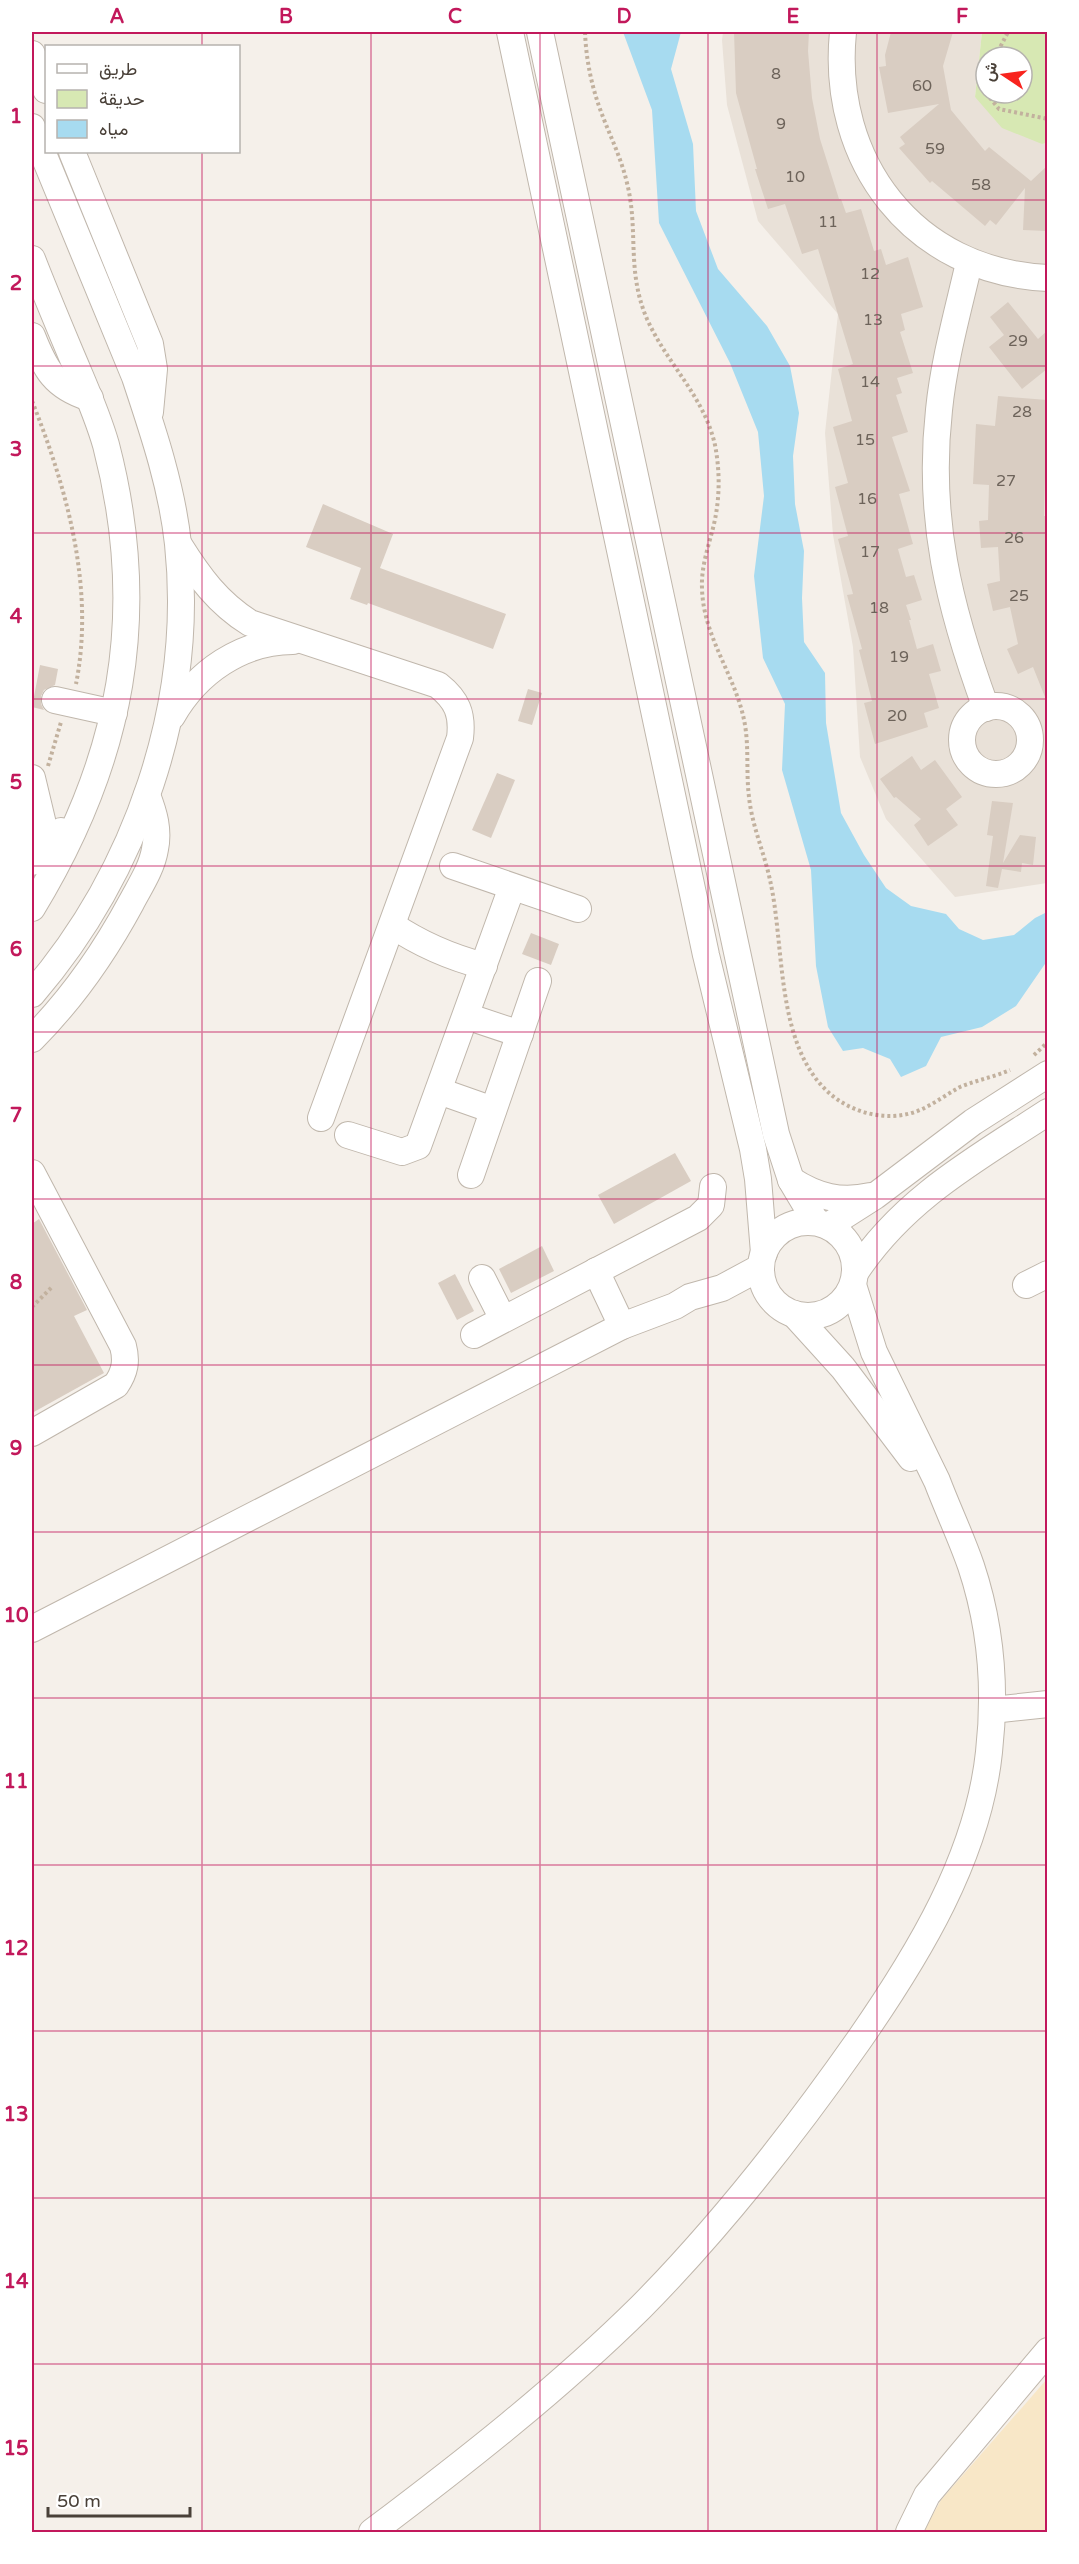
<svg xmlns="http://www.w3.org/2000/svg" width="1079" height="2564" viewBox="0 0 1079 2564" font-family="'Varela Round',Vazirmatn,sans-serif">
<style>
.residential{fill:#e9e1d8}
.green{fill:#d7e8b3;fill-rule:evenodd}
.sand{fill:#f8e7c7}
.water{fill:#a7dbf0}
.building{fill:#d9cdc2}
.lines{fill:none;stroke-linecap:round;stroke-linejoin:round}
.minor-casing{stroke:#c0b7ac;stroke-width:28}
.path{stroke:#c2b19e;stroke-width:4;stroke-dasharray:3 3;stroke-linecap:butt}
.minor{stroke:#fff;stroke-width:26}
.grid{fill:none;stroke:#c2185b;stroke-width:1.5;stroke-opacity:0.55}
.labels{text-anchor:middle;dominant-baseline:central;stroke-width:5;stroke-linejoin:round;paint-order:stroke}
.number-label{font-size:16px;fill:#6d635a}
.neatline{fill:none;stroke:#c2185b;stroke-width:2}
.grid-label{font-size:20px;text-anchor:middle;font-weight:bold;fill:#c2185b}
</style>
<rect width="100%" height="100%" fill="#f5f0ea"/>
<!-- residential -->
<polygon class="residential" points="723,32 982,32 975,97 1042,144 1047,143 1047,883 955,897 886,819 860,757 853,647 833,535 825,433 838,314 758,221 727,105 722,40"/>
<!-- green -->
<path class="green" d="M982,32h65v111l-5,1 -40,-16 -27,-31zM986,57h36v36h-36z"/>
<!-- sand -->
<polygon class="sand" points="1047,2379 1047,2532 923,2532 941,2500"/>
<!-- water -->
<polygon class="water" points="623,32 681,32 671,69 693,144 696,211 718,269 767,326 790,366 799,413 793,456 795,504 804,551 802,598 804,642 825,673 826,723 841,813 864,855 886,888 911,906 946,914 959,929 983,940 1014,935 1035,918 1047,912 1047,961 1016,1006 982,1027 941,1037 926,1066 901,1077 890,1059 863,1048 843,1051 828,1027 816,966 811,870 782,770 785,704 763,658 754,576 764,496 758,432 730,363 659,223 652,110"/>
<!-- building -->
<g class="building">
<polygon points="734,32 809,32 808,51 812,98 820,139 839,199 841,199 846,213 861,209 874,251 881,249 886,265 908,257 923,307 901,314 905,330 900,332 913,373 897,378 902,393 896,395 908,432 892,437 910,491 899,494 913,544 898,549 906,577 914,575 922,600 906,605 911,620 909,620 917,649 933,644 941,671 929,674 939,708 924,713 928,727 875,744 864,703 872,701 859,650 862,649 847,595 853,594 838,539 848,536 835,487 848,483 833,427 852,421 838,369 853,364 818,249 802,254 785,204 768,209 755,169 757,169 736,93"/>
<polygon points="891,32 953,32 943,66 951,110 985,151 989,147 1031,181 1047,166 1047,231 1023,230 1025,188 996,225 990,220 985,226 932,181 930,183 899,148 905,144 900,137 939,104 888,113 879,67 886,66 885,55"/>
<polygon points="1008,302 1038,339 1047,331 1047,369 1022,389 989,347 1004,335 990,317"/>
<polygon points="998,396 1047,400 1044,516 1047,516 1047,702 1033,667 1018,674 1007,649 1018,644 1010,607 993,611 987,584 1000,581 998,547 981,548 979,521 988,520 989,485 973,484 976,424 995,426"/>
<polygon points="323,504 393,534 380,568 506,614 493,649 368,603 367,605 350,599 361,568 306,547"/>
<polygon points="40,665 58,669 55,685 44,690 41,696 41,704 44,710 32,707"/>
<polygon points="528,689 542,693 532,725 518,721"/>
<polygon points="912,756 921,770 935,760 962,797 946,809 958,825 928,846 914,825 921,819 896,797 894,798 880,779"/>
<polygon points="497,773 515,780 491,838 472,830"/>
<polygon points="992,801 1013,803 1003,863 1020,835 1036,837 1033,865 1022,863 1021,872 1002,869 998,888 986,886 993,836 987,835"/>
<polygon points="531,933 559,944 551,965 522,954"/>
<polygon points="675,1153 691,1181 614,1224 598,1195"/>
<polygon points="39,1219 87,1310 74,1316 104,1373 32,1413 32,1224"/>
<polygon points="542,1246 554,1271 511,1293 499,1269"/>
<polygon points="455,1274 474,1311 457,1320 438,1283"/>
</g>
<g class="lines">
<!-- minor casing -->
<g class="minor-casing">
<g id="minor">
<polyline points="510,32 706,955 753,1149 758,1179 764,1253"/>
<polyline points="540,32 776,1134 791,1180 816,1222"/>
<path d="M843,32c-13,129 70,240 205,246"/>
<polyline points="32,54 46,90"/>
<path d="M32,127l103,250c18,54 37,110 43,167 17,161 -41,328 -146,450"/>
<polyline points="72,152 150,344 154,369 150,412"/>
<path d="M32,259c12,31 25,62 38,93 13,31 27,61 36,93 44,169 16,315 -74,463"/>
<path d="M969,263c-11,48 -25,97 -30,147 -12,108 10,197 47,298"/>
<path d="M32,336c13,33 22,51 58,62"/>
<path d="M179,545c20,32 39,58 71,78l188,62c19,15 25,29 22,53l-139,380"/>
<polyline points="55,700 114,713"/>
<circle cx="996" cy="740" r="34"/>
<path d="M172,716c25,-44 70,-75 121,-75"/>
<polyline points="32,778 47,841"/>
<polyline points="32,862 47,841 61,831"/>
<polyline points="453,866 578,909"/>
<path d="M392,925c28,19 58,32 92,41"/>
<polyline points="466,1016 520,1034"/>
<path d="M32,1039c40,-40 72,-86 99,-136 9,-17 21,-35 24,-54 4,-19 -1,-36 -8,-54"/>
<polyline points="439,1091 493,1110"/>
<polyline points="348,1135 402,1152 418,1146 512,887"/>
<path d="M32,1173l91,173c4,15 2,26 -7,39l-84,48"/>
<polyline points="471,1175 538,981"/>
<path d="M791,1180c26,17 50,23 80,16"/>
<circle cx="808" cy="1269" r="47"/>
<polyline points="828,1226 875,1196 973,1122 1048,1074"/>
<polyline points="596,1271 622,1326"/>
<path d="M855,1273c48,-74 121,-114 193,-161"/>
<polyline points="482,1278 503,1319"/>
<polyline points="1026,1285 1048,1274"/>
<polyline points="794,1314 843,1368 911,1458"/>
<polyline points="474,1335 698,1218 711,1205 713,1187"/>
<polyline points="32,1629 622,1326 675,1306 690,1297 722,1288 761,1267"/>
<polyline points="992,1710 1048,1704"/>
<path d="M372,2532c93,-70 186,-143 269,-225 81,-82 152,-173 218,-267 59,-85 119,-183 130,-288 7,-62 2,-126 -18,-186 -10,-29 -23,-56 -34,-85l-63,-129 -21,-67"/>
<polyline points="909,2532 927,2495 1048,2351"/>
</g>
</g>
<!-- path -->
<g class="path">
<path d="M585,32c1,26 6,52 15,77 9,25 21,48 27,74 12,48 -1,87 20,136 20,45 57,77 68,126 5,26 5,53 -1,79 -5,21 -13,42 -12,64 1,50 35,89 43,137 4,24 1,48 4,72 3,29 15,55 21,83 15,66 5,163 58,212 24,22 62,31 92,18 14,-6 27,-16 40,-23 17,-7 34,-10 50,-17"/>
<polyline points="995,57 1008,32"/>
<polyline points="986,73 986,92"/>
<polyline points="986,93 999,109 1048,119"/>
<path d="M32,401c35,88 63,187 44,283"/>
<polyline points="48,766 61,722"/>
<polyline points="1034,1055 1048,1042"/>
<polyline points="32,1307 53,1286"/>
</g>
<!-- minor -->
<use href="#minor" class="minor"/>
</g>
<!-- grid -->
<path class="grid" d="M202,32v14M371,32v2500M540,32v2500M708,32v2500M877,32v2500M202,152v2380M32,200h1016M32,366h1016M32,533h1016M32,699h1016M32,866h1016M32,1032h1016M32,1199h1016M32,1365h1016M32,1532h1016M32,1698h1016M32,1865h1016M32,2031h1016M32,2198h1016M32,2364h1016"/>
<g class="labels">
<!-- number labels -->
<g class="number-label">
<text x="776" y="74">8</text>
<text x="922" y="86">60</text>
<text x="781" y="124">9</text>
<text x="935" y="149">59</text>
<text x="795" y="177">10</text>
<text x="981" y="185">58</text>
<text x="828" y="222">11</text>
<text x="870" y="274">12</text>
<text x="873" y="320">13</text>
<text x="1018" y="341">29</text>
<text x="870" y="382">14</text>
<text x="1022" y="412">28</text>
<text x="865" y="440">15</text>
<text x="1006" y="481">27</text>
<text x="867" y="499">16</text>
<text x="1014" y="538">26</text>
<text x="870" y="552">17</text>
<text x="1019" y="596">25</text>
<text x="879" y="608">18</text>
<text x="899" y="657">19</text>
<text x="897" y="716">20</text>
</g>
</g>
<!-- border -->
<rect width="1079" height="2564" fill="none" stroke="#ffffff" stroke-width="66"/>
<!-- legend -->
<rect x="45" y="45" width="195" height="108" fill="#ffffff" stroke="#b6b3af" stroke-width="1.5"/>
<rect x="57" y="64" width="30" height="9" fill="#ffffff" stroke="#b6b3af" stroke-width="1.5"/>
<text x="99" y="75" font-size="18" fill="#494038">طريق</text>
<rect x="57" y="90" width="30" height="18" fill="#d7e8b3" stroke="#b6b3af" stroke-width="1.5"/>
<text x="99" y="105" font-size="18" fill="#494038">حديقة</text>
<rect x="57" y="120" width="30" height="18" fill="#a7dbf0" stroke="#b6b3af" stroke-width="1.5"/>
<text x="99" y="135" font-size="18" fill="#494038">مياه</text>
<!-- north arrow -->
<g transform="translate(1004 75) rotate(283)"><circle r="28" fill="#ffffff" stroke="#b6b3af" stroke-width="1.5"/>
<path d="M0-4.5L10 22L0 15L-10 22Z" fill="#f8241e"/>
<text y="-9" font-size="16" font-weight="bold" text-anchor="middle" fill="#494038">ش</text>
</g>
<!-- scale -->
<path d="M48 2507v9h142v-9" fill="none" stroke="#494038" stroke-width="3"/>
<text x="57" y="2507" font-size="18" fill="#494038" stroke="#ffffff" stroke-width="4.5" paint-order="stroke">50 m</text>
<rect x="33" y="33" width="1013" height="2498" class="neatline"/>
<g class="grid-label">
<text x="117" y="23">A</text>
<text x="286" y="23">B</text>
<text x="455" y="23">C</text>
<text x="624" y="23">D</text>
<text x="793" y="23">E</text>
<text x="962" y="23">F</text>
<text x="16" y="123">1</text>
<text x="16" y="290">2</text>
<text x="16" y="456">3</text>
<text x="16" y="623">4</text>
<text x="16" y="789">5</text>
<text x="16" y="956">6</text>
<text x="16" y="1122">7</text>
<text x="16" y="1289">8</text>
<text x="16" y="1455">9</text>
<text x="16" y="1622">10</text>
<text x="16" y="1788">11</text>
<text x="16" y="1955">12</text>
<text x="16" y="2121">13</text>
<text x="16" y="2288">14</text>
<text x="16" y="2455">15</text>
</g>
</svg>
